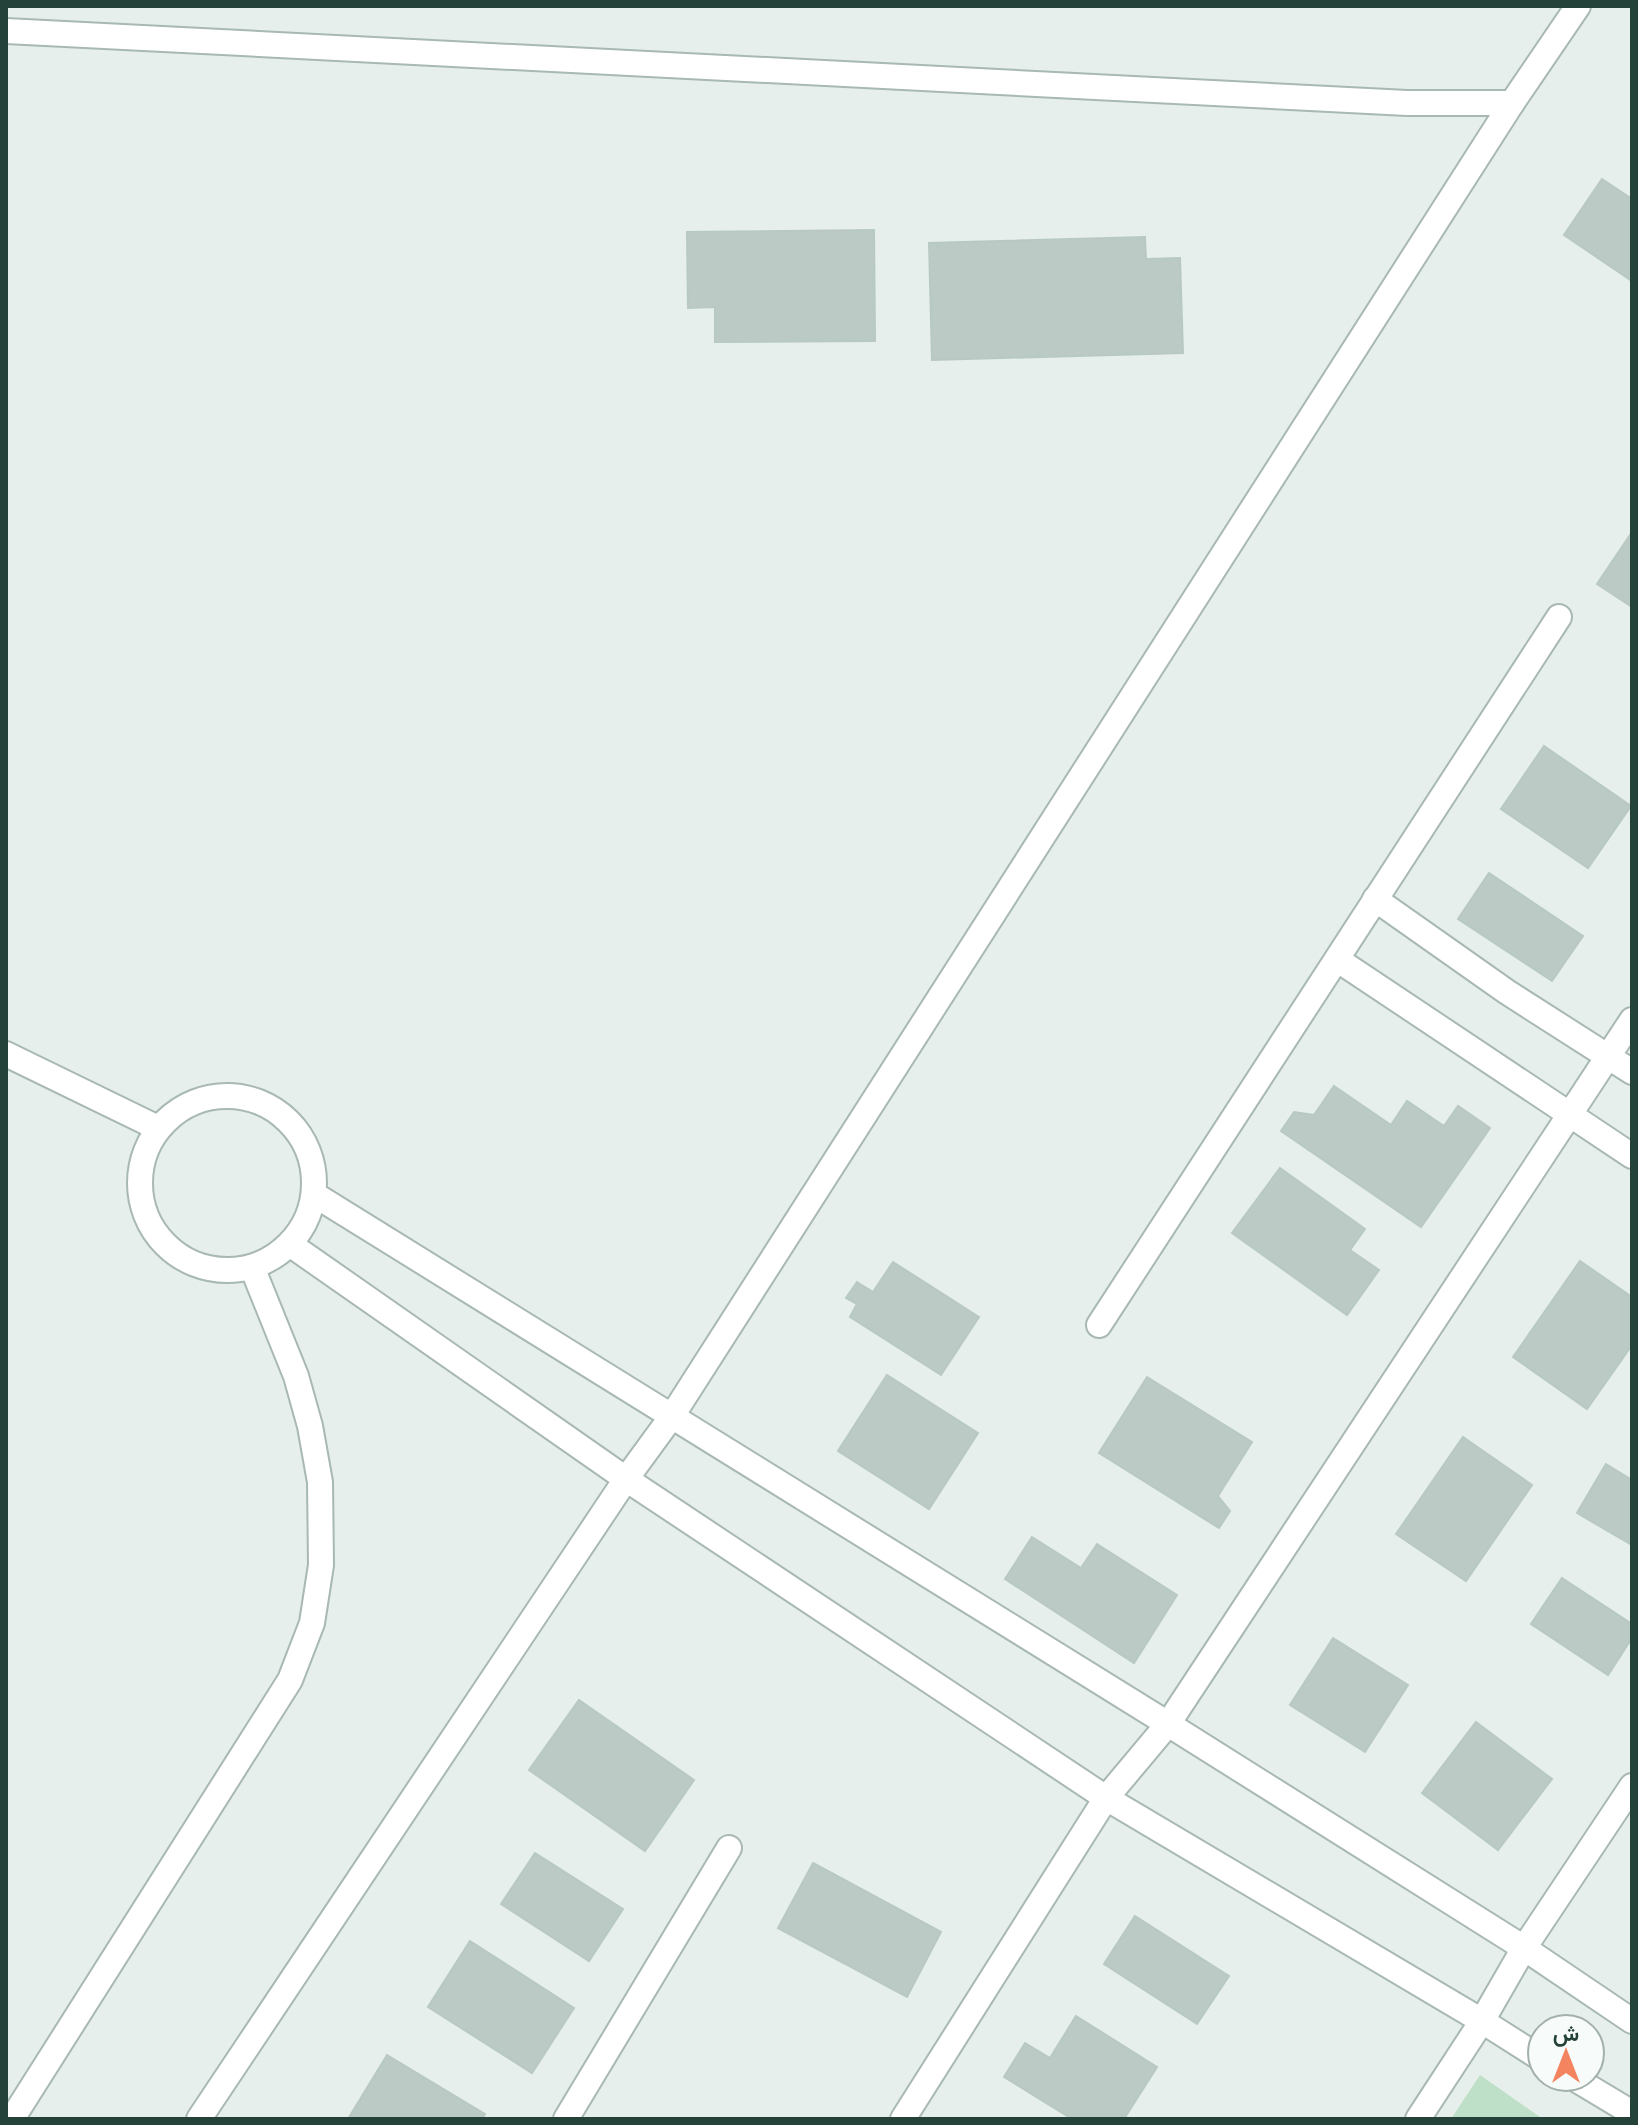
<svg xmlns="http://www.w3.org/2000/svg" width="1638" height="2125" viewBox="0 0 1638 2125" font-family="Cabin,Vazirmatn,sans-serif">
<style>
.green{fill:#bfe0c8}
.building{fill:#bbcac4;stroke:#b8c9c2;stroke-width:2}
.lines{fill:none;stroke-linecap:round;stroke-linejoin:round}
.street-casing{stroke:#a8b8b2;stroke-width:28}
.street{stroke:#fff;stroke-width:24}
</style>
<rect width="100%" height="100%" fill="#e6efeb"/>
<!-- green -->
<polygon class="green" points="1480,2075 1543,2119 1451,2119"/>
<!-- building -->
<g class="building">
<polygon points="1602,179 1632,199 1632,281 1564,235"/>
<polygon points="874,230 875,341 715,342 715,307 688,308 687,232"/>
<polygon points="1145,237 1146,259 1180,258 1183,353 932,360 929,243"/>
<polygon points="1632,532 1632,607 1597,584"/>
<polygon points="1544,746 1631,806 1588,868 1501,809"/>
<polygon points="1489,873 1583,936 1552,981 1458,919"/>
<polygon points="1334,1086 1391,1125 1407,1101 1444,1126 1458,1106 1490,1128 1421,1227 1281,1131 1294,1112 1314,1115"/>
<polygon points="1280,1168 1365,1229 1350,1250 1379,1270 1347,1315 1232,1233"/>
<polygon points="1580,1261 1632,1297 1632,1345 1587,1409 1513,1357"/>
<polygon points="893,1262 979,1317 941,1375 850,1317 857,1304 846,1298 857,1282 873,1292"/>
<polygon points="887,1375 978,1433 929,1509 838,1451"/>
<polygon points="1147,1377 1252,1442 1218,1496 1230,1511 1219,1528 1099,1453"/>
<polygon points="1463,1437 1532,1485 1466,1581 1396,1534"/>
<polygon points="1606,1464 1632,1480 1632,1545 1577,1513"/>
<polygon points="1032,1537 1081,1568 1097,1544 1177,1595 1134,1663 1005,1579"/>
<polygon points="1562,1578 1632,1624 1632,1638 1608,1675 1531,1624"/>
<polygon points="1333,1638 1408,1685 1365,1752 1290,1705"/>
<polygon points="579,1700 694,1780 645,1851 529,1770"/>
<polygon points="1476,1722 1552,1779 1498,1850 1422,1793"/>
<polygon points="535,1853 623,1909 589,1961 501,1904"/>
<polygon points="813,1863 941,1932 907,1997 778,1928"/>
<polygon points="1135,1916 1229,1976 1197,2024 1104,1964"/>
<polygon points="470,1941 574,2008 532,2073 428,2007"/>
<polygon points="1076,2016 1157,2067 1124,2119 1072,2119 1004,2077 1025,2043 1050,2058"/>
<polygon points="387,2055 485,2114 482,2119 348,2119"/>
</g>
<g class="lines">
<!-- street casing -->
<g class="street-casing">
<g id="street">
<polyline points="6,31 1407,103 1512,103"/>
<polyline points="1375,899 1507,992 1632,1072"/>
<polyline points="1338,960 1632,1156"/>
<polyline points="6,1054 158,1128"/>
<circle cx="227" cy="1183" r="87"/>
<polyline points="315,1195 1168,1724 1524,1948 1632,2021"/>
<polyline points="291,1245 626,1479 1106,1798 1482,2021 1542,2059"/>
<polyline points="1099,1325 1559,617"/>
<polyline points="1572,2077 1632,2113"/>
<polyline points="12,2119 290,1680 312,1623 321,1565 320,1482 310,1426 296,1376 252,1267"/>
<polyline points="199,2119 626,1479 672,1416 1512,103 1578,6"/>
<polyline points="566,2119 729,1848"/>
<polyline points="903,2119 1106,1798 1168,1724 1632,1020"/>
<polyline points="1418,2119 1482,2021 1524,1948 1632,1786"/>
</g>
</g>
<!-- street -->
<use href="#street" class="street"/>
</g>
<!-- border -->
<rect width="1638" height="2125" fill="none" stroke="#24423a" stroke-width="16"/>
<!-- north arrow -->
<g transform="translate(1566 2053)"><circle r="38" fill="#f7fbf9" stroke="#a3b1ad" stroke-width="2"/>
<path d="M0-6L14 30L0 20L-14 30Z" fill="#f4845f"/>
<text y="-12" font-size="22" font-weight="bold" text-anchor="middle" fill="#24423a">ش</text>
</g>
</svg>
